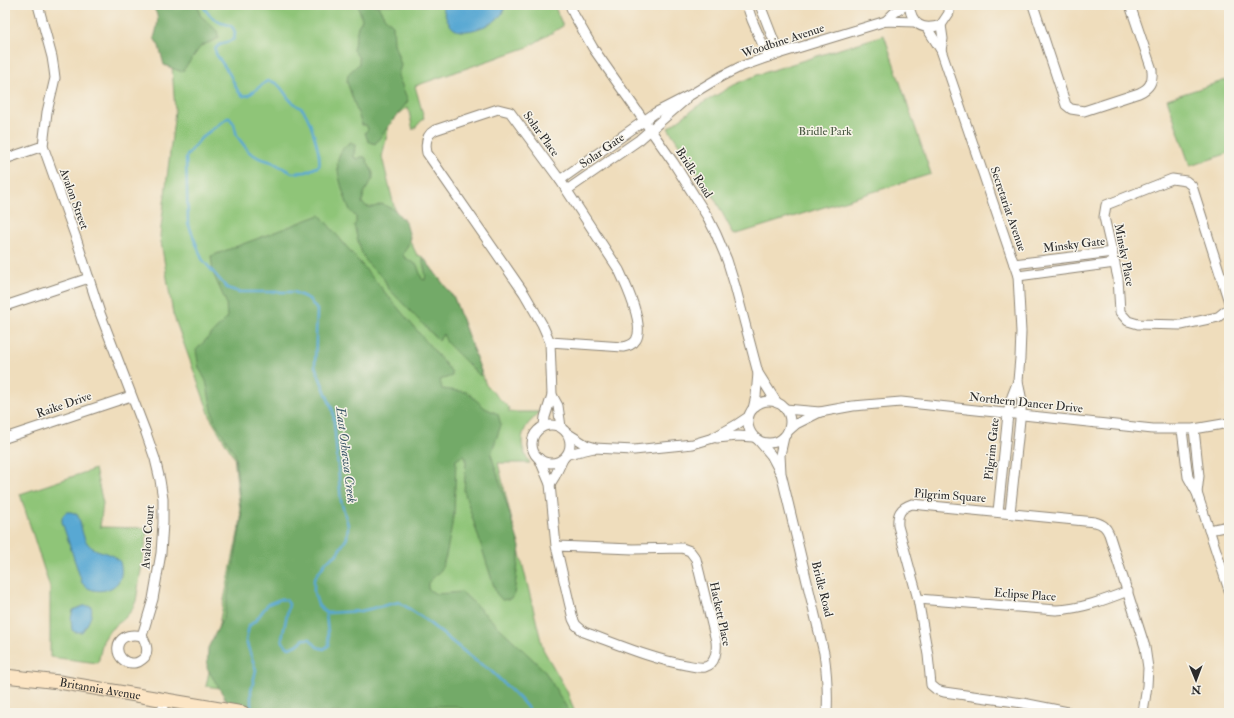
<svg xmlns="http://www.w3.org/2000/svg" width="1234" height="718" viewBox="0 0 1234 718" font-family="'IM FELL Double Pica',serif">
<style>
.green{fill:#8fc578;stroke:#5d7852}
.forest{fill:#73aa68;stroke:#4f6a4a}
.water{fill:#59a8d3;stroke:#426a7f}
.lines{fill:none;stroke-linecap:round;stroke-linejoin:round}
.stream{stroke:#59a8d3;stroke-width:2.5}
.street-casing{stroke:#8d8474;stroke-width:11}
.secondary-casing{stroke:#8d8474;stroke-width:15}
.street{stroke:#fff;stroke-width:9}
.secondary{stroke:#fce5c4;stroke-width:13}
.labels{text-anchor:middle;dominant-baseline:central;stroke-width:3;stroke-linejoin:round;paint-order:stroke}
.street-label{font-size:12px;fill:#2b2b2b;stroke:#f7f3e8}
.park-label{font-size:12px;fill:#495942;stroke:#f7f3e8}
.water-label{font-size:13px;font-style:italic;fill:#3b5766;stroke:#f7f3e8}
</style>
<rect width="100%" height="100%" fill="#f7f3e8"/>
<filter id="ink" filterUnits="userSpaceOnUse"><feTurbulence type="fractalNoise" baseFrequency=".025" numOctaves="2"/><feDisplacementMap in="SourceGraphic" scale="8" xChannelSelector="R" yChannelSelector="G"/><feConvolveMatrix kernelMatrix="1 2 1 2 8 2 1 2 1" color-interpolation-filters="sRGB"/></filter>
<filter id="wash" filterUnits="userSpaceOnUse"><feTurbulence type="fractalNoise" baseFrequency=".012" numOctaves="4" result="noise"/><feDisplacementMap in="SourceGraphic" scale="16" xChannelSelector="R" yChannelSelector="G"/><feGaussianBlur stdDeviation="0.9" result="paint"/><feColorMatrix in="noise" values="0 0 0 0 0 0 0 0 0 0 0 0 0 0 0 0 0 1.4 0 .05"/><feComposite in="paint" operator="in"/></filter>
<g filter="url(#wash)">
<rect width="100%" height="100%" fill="#efddbc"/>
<!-- green -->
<g class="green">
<path d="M168,5h386l9,21 -35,21 -113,39 9,32 -11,12 -5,-23 -18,14 -8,36 13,53 22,45 6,2 31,41 32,87 23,23v4h30c-3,4 -7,8 -11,12 -10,14 -6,27 2,39h-32l45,186 24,42 8,22h-182l-187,-27 35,-167 -7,-62 -22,-36 -39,-107 -13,-78 15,-125z"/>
<polygon points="884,35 931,174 734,235 711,192 668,128 696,107 734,85 757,75"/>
<polygon points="1229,79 1229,153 1190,166 1167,99"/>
<polygon points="95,469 103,503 100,527 148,528 136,601 132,610 125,618 110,630 103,641 98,663 50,657 50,588 20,494"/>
</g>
<!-- forest -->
<g class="forest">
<path d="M141,5h57l2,10 17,16 2,7 -18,8 -19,26 -18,-7 -5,-19 -5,-8c3,-10 7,-23 -2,-31l-10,1z"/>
<polygon points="358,5 379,5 378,6 385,18 393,25 394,43 401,65 398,75 408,101 375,144 368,141 365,133 368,129 366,125 362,125 347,82 348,74 359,64 359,58 353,50 358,26 362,20"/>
<path d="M351,142l4,3 -1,12 3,2 4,-2h4l8,16v5l-9,15 -2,10c8,7 11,4 20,1l13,6 11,13 4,14 -2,8 -5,9 1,3 13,8 5,14 3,1c2,-8 -3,-15 -2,-23l31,41 27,73 -1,5 -33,-33 -4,-9 -4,7 -52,-54c-4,-14 -9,-12 -17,-21 -10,-11 -12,-26 -16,-41l2,-2v-6c-2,-2 -5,-5 -6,-7 -5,-10 -15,-41 -12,-51 2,-8 7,-14 13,-17z"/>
<polygon points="320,215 451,371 452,376 440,380 442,389 467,392 485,408 498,414 501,425 491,454 520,547 514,595 510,599 502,600 496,593 464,491 466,461 464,455 456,460 454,514 446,556 441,570 428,583 428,589 436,594 462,592 544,670 570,713 469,713 456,706 430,706 398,713 234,713 207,668 208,648 224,616 242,519 235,454 214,420 206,381 199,368 196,350 227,318 226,302 213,273 211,256"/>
</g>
<!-- water -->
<g class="water">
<path d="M442,5h63v2c-1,2 -2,6 -4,8 -7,10 -39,22 -48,13 -7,-6 -8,-15 -11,-23z"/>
<path d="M66,512h5l6,2c5,9 4,22 11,30 8,10 24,6 32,18 1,4 2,8 1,13 -3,17 -29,21 -39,8l-20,-61v-5z"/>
<path d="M83,606h8c3,9 -4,19 -9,26h-7l-3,-2 -1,-11 2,-9z"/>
</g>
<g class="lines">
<!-- stream -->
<g class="stream">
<path d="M203,5c3,8 10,14 18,18 5,1 8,1 12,5l2,5 -1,6 -6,3 -9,3 -4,4 1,5 13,19 9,18 5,5 6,-1 18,-14c13,0 16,11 23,19 4,4 9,6 13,10 7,8 19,47 16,56l-13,6 -14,1 -20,-11 -13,-4 -10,-6 -12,-16 -3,-12 -5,-7 -27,20 -16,20 2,66 14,36 25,29 12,4h55l15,7 8,11 -2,56 18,45 8,90 7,24 -1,13 -11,17 -10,7 -12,17v13l4,13 8,8 3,32 -5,4 -7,-2 -7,-8h-6l-7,6 -8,3 -5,-4 -2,-5 7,-35 -3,-4 -5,-1 -13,5 -12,16 -7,6 -3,15 10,29 -5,21v14l2,8"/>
<polyline points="326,613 361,611 399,602 423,618 476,661 490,670 520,699 532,713"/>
</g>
</g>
</g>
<g filter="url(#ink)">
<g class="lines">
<!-- street casing -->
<g class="street-casing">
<g id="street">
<path d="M38,5l14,52 2,13 1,8 -8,34 -4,34 34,95 23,72 46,120 9,26 5,21 3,19v24l-2,30 -8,46 -11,37c4,7 7,14 3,21 -3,3 -7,6 -11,6 -21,2 -25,-34 8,-27"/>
<polyline points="570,5 574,15 593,48 673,162 707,216 716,234 727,260 735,286 758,373 777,403"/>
<polyline points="747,5 752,20 768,57"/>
<polyline points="760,5 779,54"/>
<path d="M909,5c3,20 13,26 32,20l8,-12v-8"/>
<path d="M1033,5l33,100 5,4 13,2 55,-18c11,-5 14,-11 13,-23l-22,-65"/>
<polyline points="886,21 894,13 906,5"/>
<polyline points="927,28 941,50 1018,276 1021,332 1020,358 1018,381 1011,399 1008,414 998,512"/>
<polyline points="941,50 943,39 941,25"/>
<polyline points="5,159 43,146"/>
<polyline points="560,180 655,113 692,94 722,76 740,67 768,57 886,21 914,22"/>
<polyline points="567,190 639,140 685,100"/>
<polyline points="1014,264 1113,252"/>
<polyline points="1018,276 1115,263"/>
<polyline points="1229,302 1192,186 1186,181 1172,179 1106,205 1104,217 1118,278 1120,312 1128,321 1138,324 1181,325 1218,317 1229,308"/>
<polyline points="5,306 89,278"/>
<polyline points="552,395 558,406 561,427"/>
<circle cx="769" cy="422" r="21"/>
<polyline points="753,409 756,396 758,373"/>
<polyline points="785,409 820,412 853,406 901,402 1153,429 1194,429 1229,423"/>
<circle cx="551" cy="444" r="19"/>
<path d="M544,426l1,-9 7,-22 -2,-53 73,5c5,-1 10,-2 13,-7 9,-15 -10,-55 -17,-70l-59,-90 -50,-68 -12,-3 -63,21c-9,5 -10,13 -8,23l97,140 18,31 8,18"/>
<polyline points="1194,429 1199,476 1197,493"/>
<polyline points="1182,430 1188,477 1197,493 1229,590"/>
<polyline points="788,431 796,424 820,412"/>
<polyline points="567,433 586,445 593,447"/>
<path d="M784,437l-4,18 1,18 43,180c3,21 4,40 3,60"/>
<polyline points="5,438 131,396"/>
<polyline points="717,438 738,436 753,437"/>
<polyline points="759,441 771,455 780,472"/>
<polyline points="568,454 594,448 634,450 693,444 713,438 736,425 748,417"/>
<path d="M539,458l11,26 6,62 17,73 3,6 8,7c33,12 67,27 102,33 6,1 13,3 19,2 11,-3 12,-17 11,-26l-20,-82 -6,-8 -8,-3 -49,1 -77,-3"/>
<polyline points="550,484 555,476 563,459"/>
<polyline points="1010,513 1022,401 1018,382"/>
<polyline points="1209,530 1229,526"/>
<path d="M918,599l138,11c25,-1 49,-10 72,-19"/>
<polyline points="162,713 164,700"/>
<path d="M1073,713l-50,-10 -79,-11 -7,-2 -6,-5 -3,-30 -10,-56 -20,-73c-1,-12 2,-18 14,-22l183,18c8,2 11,5 14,12l36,113 3,21 -1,18 -4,27"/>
</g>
</g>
<!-- secondary casing -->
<g class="secondary-casing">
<g id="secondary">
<path id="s1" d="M5,676l54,6 184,31"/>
</g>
</g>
<!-- street -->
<use href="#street" class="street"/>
<!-- secondary -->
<use href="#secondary" class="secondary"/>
</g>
</g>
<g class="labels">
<!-- street labels -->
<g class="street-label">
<text transform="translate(783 41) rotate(-18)">Woodbine Avenue</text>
<text transform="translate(541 134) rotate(54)">Solar Place</text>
<text transform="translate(602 151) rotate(-35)">Solar Gate</text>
<text transform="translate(694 173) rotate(57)">Bridle Road</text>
<text transform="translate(74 199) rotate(70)">Avalon Street</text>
<text transform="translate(1008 209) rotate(71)">Secretariat Avenue</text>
<text transform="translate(1074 245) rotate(-7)">Minsky Gate</text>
<text transform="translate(1124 255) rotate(79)">Minsky Place</text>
<text transform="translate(1026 403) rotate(6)">Northern Dancer Drive</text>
<text transform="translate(64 405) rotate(-19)">Raike Drive</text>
<text transform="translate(992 449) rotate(-84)">Pilgrim Gate</text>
<text transform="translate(950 496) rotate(4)">Pilgrim Square</text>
<text transform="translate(148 537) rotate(-86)">Avalon Court</text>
<text transform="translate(822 589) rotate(76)">Bridle Road</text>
<text transform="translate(1025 595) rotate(4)">Eclipse Place</text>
<text transform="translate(720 614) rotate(78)">Hackett Place</text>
<text stroke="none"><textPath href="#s1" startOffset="96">Britannia Avenue</textPath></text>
</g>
<!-- park labels -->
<g class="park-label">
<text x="825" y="131">Bridle Park</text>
</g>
<!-- water labels -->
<g class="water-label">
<text transform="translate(346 455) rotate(83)">East Oshawa Creek</text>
</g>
</g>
<!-- margin -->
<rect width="1234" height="718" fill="none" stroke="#f7f3e8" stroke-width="20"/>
<!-- north arrow -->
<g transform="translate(1196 680) rotate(179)" stroke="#f7f3e8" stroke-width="3" paint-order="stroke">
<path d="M0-3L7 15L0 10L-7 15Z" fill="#2b2b2b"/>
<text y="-6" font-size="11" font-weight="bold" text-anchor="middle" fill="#2b2b2b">N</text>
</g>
</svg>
